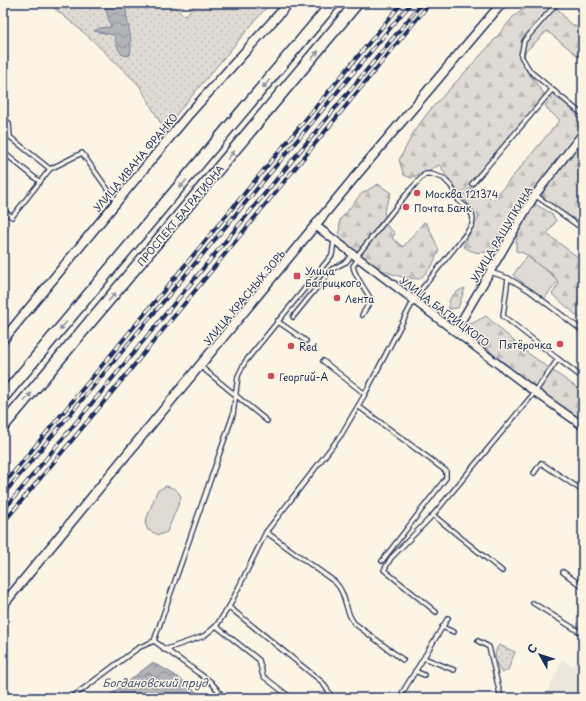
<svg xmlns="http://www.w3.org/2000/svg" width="586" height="701" viewBox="0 0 586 701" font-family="'Playpen Sans',sans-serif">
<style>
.built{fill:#ece7dc}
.grass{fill:#dfdbd4;stroke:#7d8599}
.forest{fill:url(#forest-firs);stroke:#7d8599}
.park{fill:url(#park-dots);stroke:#7d8599}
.water{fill:url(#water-waves);stroke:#767f94}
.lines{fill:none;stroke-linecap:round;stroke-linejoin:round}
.service-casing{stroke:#1b2f5e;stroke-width:6}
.minor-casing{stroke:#1b2f5e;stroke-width:10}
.tertiary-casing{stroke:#1b2f5e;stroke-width:11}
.primary-casing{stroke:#1b2f5e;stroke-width:14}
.service{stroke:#fcf5e5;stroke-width:3.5}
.minor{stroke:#fcf5e5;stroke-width:7}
.tertiary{stroke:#fcf5e5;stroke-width:8}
.primary{stroke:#fcf5e5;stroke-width:11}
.rail-casing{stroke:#1b2f5e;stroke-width:4}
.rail{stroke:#fcf5e5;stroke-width:2.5;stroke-dasharray:8;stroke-linecap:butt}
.oneway{fill:#8c92a2}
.poi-dot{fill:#d1495b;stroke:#fcf5e5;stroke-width:1.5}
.labels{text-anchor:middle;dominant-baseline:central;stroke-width:3;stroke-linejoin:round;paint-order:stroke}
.street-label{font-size:10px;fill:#1b2f5e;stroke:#fcf5e5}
.poi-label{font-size:10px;fill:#1b2f5e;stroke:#fcf5e5;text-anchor:start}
.water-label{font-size:11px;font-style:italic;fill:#485779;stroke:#fcf5e5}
</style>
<defs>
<pattern id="forest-firs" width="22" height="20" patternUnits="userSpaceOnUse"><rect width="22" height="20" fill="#dfdbd4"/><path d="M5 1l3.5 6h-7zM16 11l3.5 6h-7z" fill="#bfbcb8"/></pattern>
<pattern id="park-dots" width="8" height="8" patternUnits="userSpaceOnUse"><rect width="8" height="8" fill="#dfdbd4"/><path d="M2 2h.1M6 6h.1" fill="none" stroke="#bfbcb8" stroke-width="1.8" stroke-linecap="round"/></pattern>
<pattern id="water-waves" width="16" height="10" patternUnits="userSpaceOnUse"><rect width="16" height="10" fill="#b2b4b8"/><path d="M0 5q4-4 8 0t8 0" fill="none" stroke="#909399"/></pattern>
</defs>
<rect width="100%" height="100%" fill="#fcf5e5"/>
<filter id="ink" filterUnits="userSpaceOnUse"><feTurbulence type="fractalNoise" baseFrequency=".025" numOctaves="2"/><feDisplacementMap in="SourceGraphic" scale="8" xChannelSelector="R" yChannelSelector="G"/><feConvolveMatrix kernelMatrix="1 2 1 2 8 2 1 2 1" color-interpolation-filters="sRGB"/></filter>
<g filter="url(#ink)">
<!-- built -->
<polygon class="built" points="583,652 583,698 542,698 547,692 562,660 573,667"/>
<!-- grass -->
<g class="grass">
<polygon points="527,256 559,280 544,299 513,275"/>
<path d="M166,486c8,2 13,4 15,12l-14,34 -8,3 -11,-5 -3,-7 12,-32z"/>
</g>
<!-- forest -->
<g class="forest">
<polygon points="533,3 553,3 568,22 583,31 583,60 547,31 525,52 524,67 545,95 461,194 450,182 440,165 411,178 404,175 399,160 415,130 430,110 491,44 513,17"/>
<path d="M554,97l10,5 19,20 -6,14 -84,114c-11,4 -20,4 -30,-4l16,-29 -17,-20 7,-9 12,3 12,9 67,-80 -12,-10 -3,-5z"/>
<path d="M583,144v82c-13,-12 -29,-17 -41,-30l4,-12z"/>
<path d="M378,184l13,9 -7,18 3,15 8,7 -3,5 11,9 21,-25 3,2 12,26 -7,16 -12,13c-34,-1 -54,-18 -81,-37l1,-22 21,-26z"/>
<path d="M535,204l17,10 4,7 -9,13 36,27v60l-31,-27 7,-10c-6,-12 -9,-11 -19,-18 -11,-8 -10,-12 -24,-15 -1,-19 7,-33 19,-47z"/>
<path d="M465,288l-7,20 -9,1c-2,-12 6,-17 16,-21z"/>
<polygon points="486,316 525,351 583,392 583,421 499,362 485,345 465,330 462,326 473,323"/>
</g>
<!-- park -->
<g class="park">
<polygon points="48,3 169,3 185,16 197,3 270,3 164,129 139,85 89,37"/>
<path d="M499,645l16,7 -7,18 -6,3c-6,-8 -10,-20 -3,-28z"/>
</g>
<!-- water -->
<g class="water">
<path d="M104,3h22c-1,18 8,34 4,52 -12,4 -13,-12 -16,-20l-20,-4 6,-3 11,-1z"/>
<path d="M152,663c20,8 36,21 51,35h-97z"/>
</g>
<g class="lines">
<!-- service casing -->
<g class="service-casing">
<g id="service">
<polyline points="557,3 524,41 521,56 530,71 583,115"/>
<polyline points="3,118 9,123 10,137 50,169 82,153 116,201"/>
<polyline points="3,152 40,182"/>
<polyline points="472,184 552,90"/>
<polyline points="535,195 583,229"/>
<polyline points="3,210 12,217 50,169"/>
<path d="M358,259l-5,7c2,12 13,23 18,34l-9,15"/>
<polyline points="490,272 508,278"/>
<polyline points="293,317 332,269 346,262 352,255"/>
<polyline points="277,321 306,341"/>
<polyline points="558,359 583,378"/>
<polyline points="323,361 365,394"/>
<polyline points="200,366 267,421"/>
<polyline points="358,406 446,471 446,478 382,561"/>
<polyline points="534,473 541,463 583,491"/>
<polyline points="433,515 502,571"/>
<path d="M266,532l69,50c12,12 9,28 19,41l49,37"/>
<polyline points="563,572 583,587"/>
<polyline points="533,603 583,634"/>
<polyline points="436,612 384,570 391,558 433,515 535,392 558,359 503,316 508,278 530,291 583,331"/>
<polyline points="216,626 259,660 263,676 291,698"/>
<polyline points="442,627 454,632"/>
<polyline points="154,641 211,682 224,698"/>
<polyline points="478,641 489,647 501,698"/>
<polyline points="164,650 204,636 216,626 229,607"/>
<polyline points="424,658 454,670"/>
<polyline points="415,671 424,675"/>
<polyline points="71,698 138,648 154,641 233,415 238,376 245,362 332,255 334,241"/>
<polyline points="333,698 322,682 229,607 266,532 341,435 365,394 416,296 465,235 472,225 473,218 470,210 459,201 451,186 443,178 431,174 425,174 409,191 356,257"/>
<polyline points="399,698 448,618"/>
<polyline points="581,698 583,694"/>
</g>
</g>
<!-- minor casing -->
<g class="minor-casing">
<g id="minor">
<polyline points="316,226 535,392 583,426"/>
<polyline points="456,330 535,195 583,133"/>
</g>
</g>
<!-- tertiary casing -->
<g class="tertiary-casing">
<g id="tertiary">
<polyline points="3,340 189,114 289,3"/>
<polyline points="3,605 354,178 502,3"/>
</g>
</g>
<!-- primary casing -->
<g class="primary-casing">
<g id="primary">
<polyline points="3,397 333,3"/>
<polyline points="3,426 357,3"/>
</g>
</g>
<!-- service -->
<use href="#service" class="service"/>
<!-- minor -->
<use href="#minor" class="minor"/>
<!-- tertiary -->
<use href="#tertiary" class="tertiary"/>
<!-- primary -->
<use href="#primary" class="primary"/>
<!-- rail casing -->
<g class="rail-casing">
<g id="rail">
<polyline points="3,485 402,3"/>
<polyline points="3,495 411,3"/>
<polyline points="3,511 422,3"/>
<polyline points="3,523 118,385 430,3"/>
</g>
</g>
<!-- rail -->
<use href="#rail" class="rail"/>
</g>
<!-- one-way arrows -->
<defs><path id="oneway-solid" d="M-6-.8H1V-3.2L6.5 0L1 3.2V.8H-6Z"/></defs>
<g class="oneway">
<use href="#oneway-solid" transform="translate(315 55) rotate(-50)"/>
<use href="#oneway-solid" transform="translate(266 84) rotate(130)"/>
<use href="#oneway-solid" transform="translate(231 155) rotate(-50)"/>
<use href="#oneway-solid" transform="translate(183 184) rotate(130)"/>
<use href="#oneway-solid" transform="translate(112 297) rotate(-50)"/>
<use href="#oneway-solid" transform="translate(63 326) rotate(130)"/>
<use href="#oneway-solid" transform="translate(28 397) rotate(-50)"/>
</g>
</g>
<!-- markers -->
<g class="poi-dot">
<circle cx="417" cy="193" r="4"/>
<circle cx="406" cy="207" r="4"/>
<rect x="293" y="272" width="8" height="8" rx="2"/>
<circle cx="337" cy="298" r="4"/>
<circle cx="560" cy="344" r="4"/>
<circle cx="291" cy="346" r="4"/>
<circle cx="271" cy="376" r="4"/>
</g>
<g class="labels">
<!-- street labels -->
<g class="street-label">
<text transform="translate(135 162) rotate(-50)">УЛИЦА ИВАНА ФРАНКО</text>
<text transform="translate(180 215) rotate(-50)">ПРОСПЕКТ БАГРАТИОНА</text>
<text transform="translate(501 234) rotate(-59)">УЛИЦА РАЩУПКИНА</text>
<text transform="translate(244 297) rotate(-50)">УЛИЦА КРАСНЫХ ЗОРЬ</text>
<text transform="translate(445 311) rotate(37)">УЛИЦА БАГРИЦКОГО</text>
</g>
<!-- poi labels -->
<g class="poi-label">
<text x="425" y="193">Москва 121374</text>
<text x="414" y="207">Почта Банк</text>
<text x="305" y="270">Улица<tspan x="305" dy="12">Багрицкого</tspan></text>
<text x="345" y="298">Лента</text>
<text x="552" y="344" text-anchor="end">Пятёрочка</text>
<text x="299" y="346">Red</text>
<text x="279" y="376">Георгий-А</text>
</g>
<!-- water labels -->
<g class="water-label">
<text x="155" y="682">Богдановский пруд</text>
</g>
</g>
<!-- margin -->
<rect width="586" height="701" fill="none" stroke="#fcf5e5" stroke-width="16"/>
<rect x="8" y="8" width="570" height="685" fill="none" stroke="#1b2f5e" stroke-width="1.5" filter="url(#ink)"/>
<!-- north arrow -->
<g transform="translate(540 655) rotate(309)" stroke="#fcf5e5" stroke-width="3" paint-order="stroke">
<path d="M0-3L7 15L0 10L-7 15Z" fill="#1b2f5e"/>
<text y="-6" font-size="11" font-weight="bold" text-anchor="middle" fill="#1b2f5e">С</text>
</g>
</svg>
